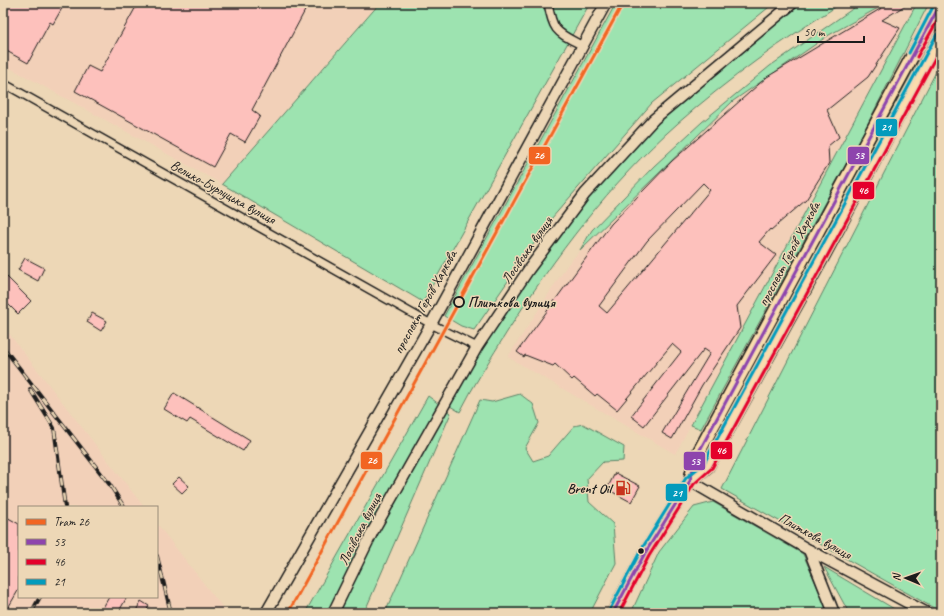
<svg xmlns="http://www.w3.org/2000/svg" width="944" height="616" viewBox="0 0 944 616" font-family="Caveat,sans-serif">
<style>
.built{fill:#f2d0b8}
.green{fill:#9de3b0;stroke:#5c8066}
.building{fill:#fdc1bc;stroke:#1c1c1c;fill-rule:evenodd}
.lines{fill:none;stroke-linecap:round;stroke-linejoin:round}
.street-casing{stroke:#1c1c1c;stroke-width:10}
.secondary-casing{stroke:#1c1c1c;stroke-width:13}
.primary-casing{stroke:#1c1c1c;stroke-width:15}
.street{stroke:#edd7b6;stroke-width:7}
.secondary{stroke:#edd7b6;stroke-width:10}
.primary{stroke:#fcdcac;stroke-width:12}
.rail-casing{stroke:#1c1c1c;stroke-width:4}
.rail{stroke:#edd7b6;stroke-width:2.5;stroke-dasharray:8;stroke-linecap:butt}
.bus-1-casing{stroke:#edd7b6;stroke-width:6}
.bus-2-casing{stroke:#edd7b6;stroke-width:6}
.bus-3-casing{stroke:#edd7b6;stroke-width:6}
.bus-1{stroke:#8e44ad;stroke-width:3}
.bus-2{stroke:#e4002b;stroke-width:3}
.bus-3{stroke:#039bbc;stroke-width:3}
.tram-1-casing{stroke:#edd7b6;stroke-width:6}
.tram-1{stroke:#f26522;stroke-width:3}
.stop-dot{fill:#edd7b6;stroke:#1c1c1c;stroke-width:2}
.bus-dot{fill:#1c1c1c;stroke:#edd7b6;stroke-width:1.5}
.labels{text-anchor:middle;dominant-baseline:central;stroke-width:3;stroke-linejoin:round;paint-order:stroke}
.street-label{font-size:14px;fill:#1c1c1c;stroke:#edd7b6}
.stop-label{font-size:14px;font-weight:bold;fill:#1c1c1c;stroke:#edd7b6;text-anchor:start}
.poi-label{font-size:14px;font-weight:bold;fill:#1c1c1c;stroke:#edd7b6;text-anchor:end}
.line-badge{stroke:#edd7b6;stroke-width:1.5}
.badge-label{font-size:11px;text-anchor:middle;font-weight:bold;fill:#fff}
</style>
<rect width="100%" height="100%" fill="#edd7b6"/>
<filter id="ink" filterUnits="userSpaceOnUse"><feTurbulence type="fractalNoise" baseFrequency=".025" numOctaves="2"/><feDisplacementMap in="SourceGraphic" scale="8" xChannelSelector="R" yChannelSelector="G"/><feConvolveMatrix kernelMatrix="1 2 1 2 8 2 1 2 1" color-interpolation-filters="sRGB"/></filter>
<g filter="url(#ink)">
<!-- built -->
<g class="built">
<polygon points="3,3 379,3 222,184 3,64"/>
<polygon points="887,3 917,3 675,454 508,357 568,264 635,190 765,72"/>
<polygon points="3,326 144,507 19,507 19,597 157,597 157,524 227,613 3,613"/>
</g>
<!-- green -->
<g class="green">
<polygon points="380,3 590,3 423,302 222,184"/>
<polygon points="616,3 774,3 652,103 551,219 474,330 461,326 444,316"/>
<path d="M797,3h45c-58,36 -114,76 -165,121 -67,59 -122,132 -170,208 -16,26 -33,52 -47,80l-10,-6 23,-46 23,-36 99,-142 45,-45z"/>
<polygon points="861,3 887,3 829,35 733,101 580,250 592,230 654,166 702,122 770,66"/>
<polygon points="917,3 929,3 865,129 701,429 691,425"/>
<polygon points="941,21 941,28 779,320 705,459 702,458 776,319"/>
<polygon points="941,62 941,612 722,489"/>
<polygon points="520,394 533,404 539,423 525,448 533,461 548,456 574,426 583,424 624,447 623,461 603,462 587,479 589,502 613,524 616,563 590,613 385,613 480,400 492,402"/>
<polygon points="428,396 451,413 364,613 305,613"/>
<polygon points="713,502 803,554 829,613 631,613 659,552 694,507"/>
<polygon points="824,567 901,613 849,613"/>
</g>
<!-- building -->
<g class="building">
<polygon points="3,3 65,3 53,24 50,22 28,63 3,49"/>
<polygon points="138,3 309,3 252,110 260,116 245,142 231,134 213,167 75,91 88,66 100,72"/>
<path d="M890,3h19l-27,17 18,8 -32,49 -41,33 12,27 -11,9 1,17 -23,37 -35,30 -1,-1 -11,13 17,13 -39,51 3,22 -38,57 -30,54 -10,-6 48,-80 -6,-4 -60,77 -13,-10 50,-64 -9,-8 -55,66 -20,-16 -2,2 -21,-18 -2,2 -17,-16 -2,2 -28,-11 -1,2 -7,-5 94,-128 61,-63 95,-84zM703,183l7,7 -103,123 -8,-7 48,-65z"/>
<polygon points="25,258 44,268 38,281 18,270"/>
<polygon points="3,273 31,301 18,314 3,299"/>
<polygon points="92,313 107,321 101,331 87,322"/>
<polygon points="174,393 250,440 243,451 190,419 187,423 164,409"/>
<polygon points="615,473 640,486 631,502 607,489"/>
<polygon points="179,477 189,486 182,493 172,484"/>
<polygon points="3,515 19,524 19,589 5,613 3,613"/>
<polygon points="109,597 127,597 118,613 100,613"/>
<polygon points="141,601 149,606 145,613 135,613"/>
</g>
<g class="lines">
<!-- street casing -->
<g class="street-casing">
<g id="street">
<path d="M548,3c5,30 9,29 35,43"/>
<polyline points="3,83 431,324 477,347"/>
</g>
</g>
<!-- secondary casing -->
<g class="secondary-casing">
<g id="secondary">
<polyline points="690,481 809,550 927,613"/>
<polyline points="809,550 834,613"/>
<polyline points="266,613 431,324 606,3"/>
<polyline points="333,613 373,531 477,347 529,269 585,194 654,119 793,3"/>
</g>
</g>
<!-- primary casing -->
<g class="primary-casing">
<g id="primary">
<polyline points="690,481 695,459 941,3"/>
<polyline points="613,613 645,553 690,481 708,466 825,253 941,36"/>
</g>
</g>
<!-- street -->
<use href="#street" class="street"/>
<!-- secondary -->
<use href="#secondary" class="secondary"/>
<!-- primary -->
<use href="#primary" class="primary"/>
<!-- rail casing -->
<g class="rail-casing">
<g id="rail">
<polyline points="3,347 110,485 124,507"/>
<polyline points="30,389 54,428 65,507"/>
<polyline points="157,556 171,613"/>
<polyline points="31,613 40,597"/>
</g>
</g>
<!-- rail -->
<use href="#rail" class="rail"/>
<!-- bus-1 casing -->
<g class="bus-1-casing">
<polyline id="bus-1" points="613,613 645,553 690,481 695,459 941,3"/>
</g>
<!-- bus-2 casing -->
<g class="bus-2-casing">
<g id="bus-2">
<polyline points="917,57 941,14"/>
<polyline points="619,613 649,556 694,484 712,468 941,47"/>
</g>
</g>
<!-- bus-3 casing -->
<g class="bus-3-casing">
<g id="bus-3">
<polyline points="909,53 935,3"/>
<polyline points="609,611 641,550 686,478 704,463 937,34"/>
</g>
</g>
<!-- bus-1 -->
<use href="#bus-1" class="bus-1"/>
<!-- bus-2 -->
<use href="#bus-2" class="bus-2"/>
<!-- bus-3 -->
<use href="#bus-3" class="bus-3"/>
<!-- tram-1 casing -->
<g class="tram-1-casing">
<polyline id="tram-1" points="288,613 623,3"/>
</g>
<!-- tram-1 -->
<use href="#tram-1" class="tram-1"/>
</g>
</g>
<!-- icons -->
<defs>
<g id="fuel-bare" transform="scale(1.2)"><path d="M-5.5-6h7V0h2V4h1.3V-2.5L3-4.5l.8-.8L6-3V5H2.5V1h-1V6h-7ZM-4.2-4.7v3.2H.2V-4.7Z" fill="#c8321e" stroke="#edd7b6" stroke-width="2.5" paint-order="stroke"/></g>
</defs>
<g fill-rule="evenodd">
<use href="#fuel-bare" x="623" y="488"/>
</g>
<!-- markers -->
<circle class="stop-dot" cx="459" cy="302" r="5"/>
<circle class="bus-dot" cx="641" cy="551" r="3.5"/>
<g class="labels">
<!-- street labels -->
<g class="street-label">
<text transform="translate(223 192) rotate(29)">Велико-Бурлуцька вулиця</text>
<text transform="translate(527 250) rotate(-55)">Лосівська вулиця</text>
<text transform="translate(789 254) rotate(-62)">проспект Героїв Харкова</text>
<text transform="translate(425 302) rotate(-61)">проспект Героїв Харкова</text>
<text transform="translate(360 529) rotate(-63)">Лосівська вулиця</text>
<text transform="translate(815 536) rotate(29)">Плиткова вулиця</text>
</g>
<!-- stop labels -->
<g class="stop-label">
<text x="468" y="302">Плиткова вулиця</text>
</g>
<!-- poi labels -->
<g class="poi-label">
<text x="611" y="488">Brent Oil</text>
</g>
</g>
<g class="line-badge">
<rect x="875" y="118" width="23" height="19" rx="4" fill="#039bbc"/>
<rect x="528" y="146" width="23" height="19" rx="4" fill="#f26522"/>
<rect x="847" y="146" width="23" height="19" rx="4" fill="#8e44ad"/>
<rect x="852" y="181" width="23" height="19" rx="4" fill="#e4002b"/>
<rect x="710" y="441" width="23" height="19" rx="4" fill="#e4002b"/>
<rect x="360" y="451" width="23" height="19" rx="4" fill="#f26522"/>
<rect x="683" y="451" width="23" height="20" rx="4" fill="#8e44ad"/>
<rect x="665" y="483" width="23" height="19" rx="4" fill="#039bbc"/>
</g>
<g class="badge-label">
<text x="886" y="131">21</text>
<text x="539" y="159">26</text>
<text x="859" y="159">53</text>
<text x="863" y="194">46</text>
<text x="721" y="454">46</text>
<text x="372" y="464">26</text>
<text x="695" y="465">53</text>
<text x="677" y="497">21</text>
</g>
<!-- margin -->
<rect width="944" height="616" fill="none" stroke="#edd7b6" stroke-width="16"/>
<rect x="8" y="8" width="928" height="600" fill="none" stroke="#1c1c1c" stroke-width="1.5" filter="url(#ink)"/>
<!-- legend -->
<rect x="18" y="506" width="140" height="92" fill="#edd7b6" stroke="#998c78"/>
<rect x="26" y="519" width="20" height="6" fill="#f26522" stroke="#998c78"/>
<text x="54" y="526" font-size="12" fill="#1c1c1c">Tram 26</text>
<rect x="26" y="539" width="20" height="6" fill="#8e44ad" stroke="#998c78"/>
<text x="54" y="546" font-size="12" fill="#1c1c1c">53</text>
<rect x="26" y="559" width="20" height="6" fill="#e4002b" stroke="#998c78"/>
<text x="54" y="566" font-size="12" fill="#1c1c1c">46</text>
<rect x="26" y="579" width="20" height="6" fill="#039bbc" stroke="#998c78"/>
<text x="54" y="586" font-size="12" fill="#1c1c1c">21</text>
<!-- north arrow -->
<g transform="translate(906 578) rotate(272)" stroke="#edd7b6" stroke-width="3" paint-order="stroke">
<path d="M0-3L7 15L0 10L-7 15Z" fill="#1c1c1c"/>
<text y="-6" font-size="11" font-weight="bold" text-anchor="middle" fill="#1c1c1c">N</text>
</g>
<!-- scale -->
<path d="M798 36v6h66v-6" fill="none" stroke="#1c1c1c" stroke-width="2"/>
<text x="804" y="36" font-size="12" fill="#1c1c1c" stroke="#edd7b6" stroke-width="3" paint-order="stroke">50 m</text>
</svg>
